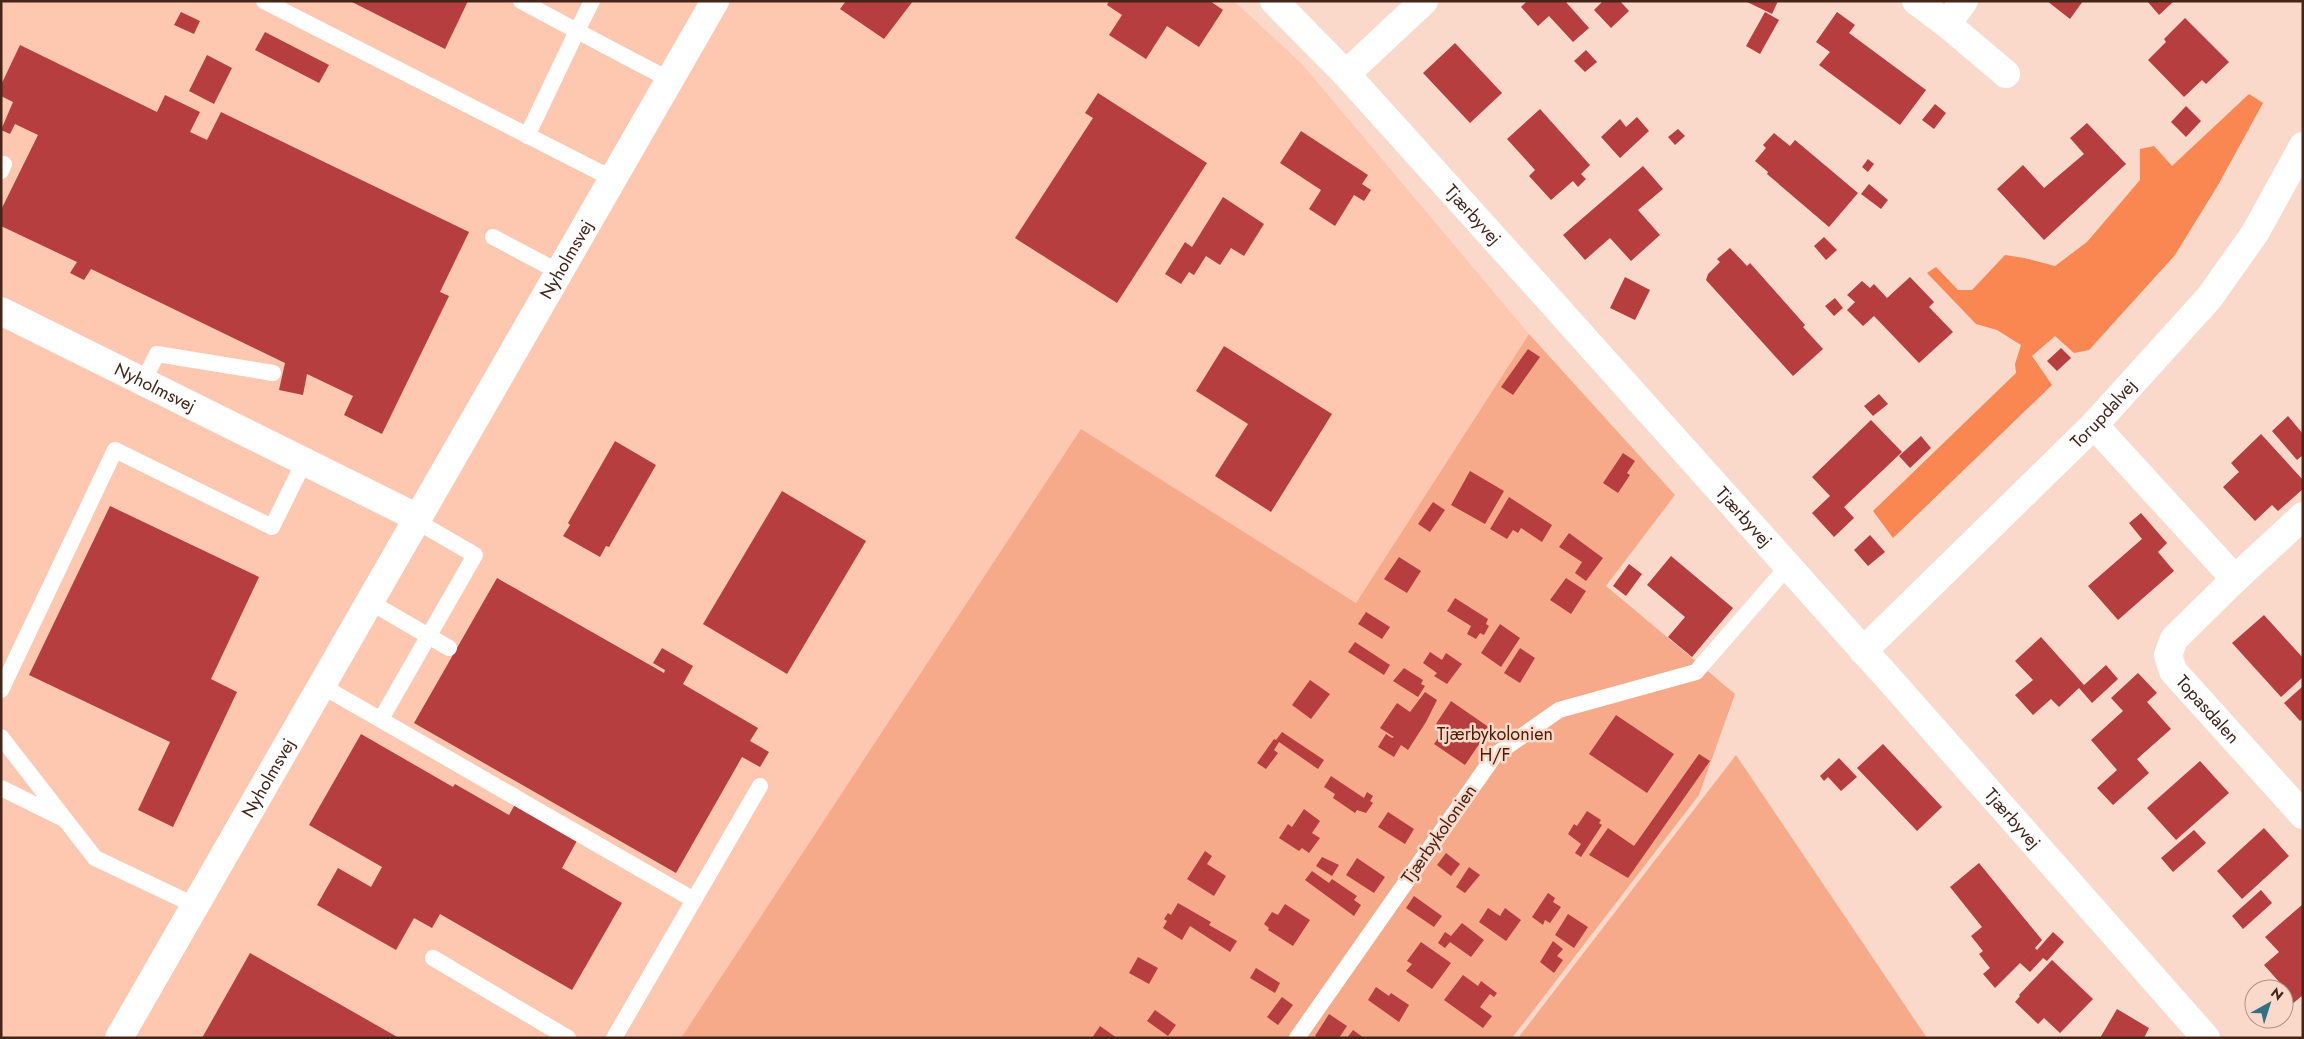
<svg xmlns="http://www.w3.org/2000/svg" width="2304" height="1039" viewBox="0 0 2304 1039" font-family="Jost,sans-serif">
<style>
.built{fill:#fec7b0}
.green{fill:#f7aa89}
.forest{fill:#fa8651}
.building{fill:#b73e3e}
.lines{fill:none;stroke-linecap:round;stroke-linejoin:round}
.service{stroke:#fff;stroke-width:16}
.minor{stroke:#fff;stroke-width:28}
.tertiary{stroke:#fff;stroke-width:28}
.labels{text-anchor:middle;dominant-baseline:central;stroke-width:5;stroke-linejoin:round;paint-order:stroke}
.street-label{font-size:18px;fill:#452518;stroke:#fbd9ca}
.park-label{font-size:18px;fill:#491d07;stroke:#fbd9ca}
</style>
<rect width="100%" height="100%" fill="#fbd9ca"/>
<!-- built -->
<polygon class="built" points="1,1 1234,1 1302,64 1529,334 1356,603 1081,430 681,1038 1,1038"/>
<!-- green -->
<g class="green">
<polygon points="1529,334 1675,495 1606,586 1735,694 1699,795 1512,1038 681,1038 1081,429 1356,603"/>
<polygon points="1736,755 1927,1038 1518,1038"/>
</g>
<!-- forest -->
<polygon class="forest" points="2249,94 2263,103 2218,185 2175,255 2089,350 2074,353 2055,336 2032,356 2052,385 1893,538 1873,511 2016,373 2015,364 2021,345 1997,330 1976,324 1927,273 1936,267 1958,290 1972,290 2005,255 2024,258 2055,266 2087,242 2140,180 2140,149 2154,146 2172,166"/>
<!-- building -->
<g class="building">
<polygon points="350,1 468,1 445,49"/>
<polygon points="846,1 913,1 884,39 840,9"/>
<polygon points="1109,1 1210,1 1223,10 1199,47 1167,26 1146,59 1109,35 1122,15 1107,5"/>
<polygon points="1527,1 1565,1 1589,28 1573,42 1549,16 1538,26 1521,7"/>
<polygon points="1603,1 1620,1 1629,11 1611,28 1594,10"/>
<polygon points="1745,1 1778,1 1772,14"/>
<polygon points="2047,1 2083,1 2070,19"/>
<polygon points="2147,1 2174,1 2159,15"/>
<polygon points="181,12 200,21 194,34 174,25"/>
<polygon points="1765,12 1779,20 1760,54 1746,46"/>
<polygon points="1837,12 1855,25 1849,33 1926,90 1900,125 1819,65 1830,52 1816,42"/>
<polygon points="2185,18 2229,62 2206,84 2202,80 2184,97 2148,60 2166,42 2164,39"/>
<polygon points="265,32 329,65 319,83 255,50"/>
<polygon points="1455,43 1502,93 1470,123 1423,73"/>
<polygon points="20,45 157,112 165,95 200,112 190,132 207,140 221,112 469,232 440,292 449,296 382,434 344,415 353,396 307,374 303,395 279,390 285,363 91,269 84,280 70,273 77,262 1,226 1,210 38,135 15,124 10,134 1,130 13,102 1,96 1,85"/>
<polygon points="1586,50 1597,62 1585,72 1574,61"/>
<polygon points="207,55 232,68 214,104 189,91"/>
<polygon points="1098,93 1207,163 1117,303 1015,238 1093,118 1085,113"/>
<polygon points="1935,104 1946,113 1934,129 1922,120"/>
<polygon points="2186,106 2201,121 2186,137 2171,122"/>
<polygon points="1540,109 1590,165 1581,174 1586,179 1578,187 1573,181 1551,200 1529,176 1535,170 1507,139"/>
<polygon points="1637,117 1649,131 1620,158 1601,137 1620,119 1626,127"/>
<polygon points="2087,123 2126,164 2044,240 1997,189 2023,165 2044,188 2084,154 2070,138"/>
<polygon points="1678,129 1685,136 1675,145 1668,137"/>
<polygon points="1301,131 1368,175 1362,184 1371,190 1364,201 1354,195 1335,226 1309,209 1321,190 1280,163"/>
<polygon points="1774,133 1790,146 1795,140 1858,193 1829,227 1767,174 1768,172 1755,161 1766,148 1763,145"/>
<polygon points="1868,159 1874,164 1868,172 1862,167"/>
<polygon points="1643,166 1663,189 1638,210 1660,235 1631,261 1610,238 1585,260 1563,235"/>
<polygon points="1869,184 1888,200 1881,209 1861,194"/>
<polygon points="1223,197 1264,224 1244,256 1231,248 1220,265 1206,256 1194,275 1189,272 1181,284 1165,274 1185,242 1192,247"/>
<polygon points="1824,237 1837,250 1826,260 1814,246"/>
<polygon points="1730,248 1747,266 1750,263 1805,325 1803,327 1823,349 1793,376 1706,280 1708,274 1720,262 1717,259"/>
<polygon points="1625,277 1650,290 1635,320 1610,308"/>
<polygon points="1910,277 1934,302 1929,307 1953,332 1919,363 1874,316 1863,326 1847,310 1855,302 1847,295 1862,281 1870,288 1874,284 1887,298"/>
<polygon points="1835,298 1843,308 1834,316 1825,306"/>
<polygon points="1224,346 1332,414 1271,512 1215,476 1248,424 1196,391"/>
<polygon points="2061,348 2071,358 2057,371 2047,361"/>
<polygon points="1528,349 1540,357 1513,395 1501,387"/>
<polygon points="1879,394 1888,404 1873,416 1864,406"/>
<polygon points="2288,416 2303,434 2303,455 2297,460 2272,431"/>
<polygon points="1871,420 1902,452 1844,507 1854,518 1834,537 1812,513 1830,496 1812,477"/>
<polygon points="2261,434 2303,480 2303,489 2278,511 2272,505 2255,521 2223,487 2239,472 2231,463"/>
<polygon points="1921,436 1931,448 1910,468 1899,456"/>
<polygon points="615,441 656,465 609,547 606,546 600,557 563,536 570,525 568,523"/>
<polygon points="1623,453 1635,461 1627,473 1630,475 1618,493 1603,483"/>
<polygon points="1470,471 1504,491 1485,524 1451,505"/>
<polygon points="782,491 866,541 787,674 703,624"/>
<polygon points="1509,497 1552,525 1542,542 1521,528 1518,533 1513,530 1507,539 1490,529"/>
<polygon points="1433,502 1445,510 1430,532 1418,524"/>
<polygon points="110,506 259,577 211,679 237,692 173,827 138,810 170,742 29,675"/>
<polygon points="2141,513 2167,543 2158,552 2174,571 2118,620 2088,586 2142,539 2129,523"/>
<polygon points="1569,533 1603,558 1586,581 1575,573 1582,562 1559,547"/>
<polygon points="1870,535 1885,552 1868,566 1854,550"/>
<polygon points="1671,556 1733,608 1692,657 1668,637 1685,617 1647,585"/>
<polygon points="1399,557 1421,571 1407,593 1384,579"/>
<polygon points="1629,564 1642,574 1626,596 1613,586"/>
<polygon points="497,578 664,673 665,670 653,663 662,648 693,666 683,684 758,728 750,741 769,752 760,767 742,757 676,873 414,723"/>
<polygon points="1566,578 1586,591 1571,614 1550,600"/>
<polygon points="1455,598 1488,619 1486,624 1489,626 1484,635 1480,633 1476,639 1467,634 1471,626 1447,611"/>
<polygon points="1366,612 1390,627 1382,639 1358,624"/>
<polygon points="2264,615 2303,658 2303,677 2281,697 2232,643"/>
<polygon points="1500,624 1520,638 1501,667 1481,653"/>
<polygon points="2041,637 2084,685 2106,665 2118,679 2092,703 2079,688 2059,707 2051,699 2033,715 2015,695 2033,680 2015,661"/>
<polygon points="1355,642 1390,665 1384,675 1348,652"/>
<polygon points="1520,648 1535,658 1520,683 1504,673"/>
<polygon points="1430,652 1442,660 1446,653 1462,664 1447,684 1434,676 1437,673 1423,663"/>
<polygon points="1404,668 1423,680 1421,684 1425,686 1418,697 1393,681"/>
<polygon points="2138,673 2157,693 2147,702 2171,729 2137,759 2149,773 2113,805 2097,788 2117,770 2091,740 2123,711 2111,698"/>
<polygon points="1310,680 1330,694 1311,719 1292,705"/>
<polygon points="2303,686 2303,719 2300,721 2284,703"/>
<polygon points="1425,692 1437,700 1426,722 1408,750 1401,745 1394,757 1378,747 1386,734 1392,738 1394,737 1380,728 1397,703 1410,712"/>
<polygon points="1451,701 1490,728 1465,765 1434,744 1444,730 1436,724"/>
<polygon points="1616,715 1674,754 1647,793 1589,754"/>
<polygon points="1282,732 1324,760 1318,769 1279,742 1274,750 1278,753 1266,769 1257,763 1274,739 1276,740"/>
<polygon points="361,734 453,787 455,784 509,815 522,792 584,828 562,868 622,903 572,990 440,914 432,928 414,918 396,950 317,905 338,868 371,887 382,867 309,825"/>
<polygon points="1883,744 1942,807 1917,831 1857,768"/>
<polygon points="1699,754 1710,761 1628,878 1589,855 1608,828 1634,846"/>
<polygon points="1839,758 1857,777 1841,791 1828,777 1824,781 1820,776"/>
<polygon points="2200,761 2229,793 2176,840 2147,808"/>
<polygon points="1331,776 1364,798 1367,792 1373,796 1370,801 1373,803 1366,813 1357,810 1355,813 1333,798 1335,794 1324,787"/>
<polygon points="1304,809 1320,821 1312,833 1320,838 1309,853 1302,848 1299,851 1279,838 1288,824 1292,827"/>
<polygon points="1587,811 1601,820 1599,823 1602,825 1581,857 1575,853 1581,844 1568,834 1574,824 1577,826"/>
<polygon points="1388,812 1414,829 1405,844 1378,827"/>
<polygon points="2264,828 2289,856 2242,899 2217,871"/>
<polygon points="2194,830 2206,843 2173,872 2161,858"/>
<polygon points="1205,851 1212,856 1207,864 1226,876 1214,896 1187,879"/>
<polygon points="1446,853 1460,864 1451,876 1437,865"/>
<polygon points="1322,857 1339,865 1332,876 1316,866"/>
<polygon points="1357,858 1385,877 1374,893 1346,875"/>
<polygon points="1979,863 2042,940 2035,948 2037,950 2053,932 2064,942 2047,961 2043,958 2030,972 2020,963 2029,954 1995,988 1983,974 1990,968 1979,954 1983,951 1971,936 1982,927 1950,887"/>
<polygon points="1469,867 1480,875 1465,893 1456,887"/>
<polygon points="1312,871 1329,883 1332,879 1357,896 1354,900 1361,905 1354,916 1305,880"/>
<polygon points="2261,890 2272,903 2243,929 2232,916"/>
<polygon points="1548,893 1555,898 1553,902 1561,907 1550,923 1545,920 1543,925 1532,917"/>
<polygon points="1414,896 1442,916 1434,927 1406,908"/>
<polygon points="1178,903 1211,922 1209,925 1237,941 1230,952 1190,926 1182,940 1163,928 1167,921 1164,919 1168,913 1171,915"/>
<polygon points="1285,904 1310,920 1293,946 1268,930 1269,928 1264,924 1272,912 1278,915"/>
<polygon points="2303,904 2303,995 2284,1011 2284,989 2275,989 2281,984 2264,965 2279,952 2265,937"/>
<polygon points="1488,908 1500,916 1505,908 1521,920 1506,941 1479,922"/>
<polygon points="1568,914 1588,927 1574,948 1555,935"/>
<polygon points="1462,923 1484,940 1471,957 1450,942 1445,948 1438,943 1445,932 1451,936"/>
<polygon points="1553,941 1563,949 1557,956 1563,960 1554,973 1540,962"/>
<polygon points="1421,942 1451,963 1432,989 1406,971 1412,964 1407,961"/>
<polygon points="250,953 399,1038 202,1038"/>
<polygon points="1138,957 1158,968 1149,984 1129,973"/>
<polygon points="2052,960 2093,999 2060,1033 2044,1018 2038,1024 2015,1002 2020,996 2019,995"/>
<polygon points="1256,968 1280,983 1275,993 1250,978"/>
<polygon points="1463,975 1478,986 1481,981 1497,993 1494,997 1490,994 1480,1007 1492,1016 1483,1028 1444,1000"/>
<polygon points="1376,987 1389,996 1391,993 1409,1005 1399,1022 1368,1000"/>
<polygon points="1282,997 1293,1005 1278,1025 1267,1017"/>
<polygon points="2117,1009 2149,1028 2144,1038 2100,1038"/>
<polygon points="1155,1010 1176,1025 1168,1036 1147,1021"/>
<polygon points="1329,1014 1347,1026 1339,1038 1318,1038 1315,1036"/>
<polygon points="1100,1026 1117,1038 1092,1038"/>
<polygon points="1353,1030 1364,1038 1347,1038"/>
</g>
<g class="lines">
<!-- service -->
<g class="service">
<polyline points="264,1 613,179"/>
<polyline points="521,1 577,31 527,136"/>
<polyline points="592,1 577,31 670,80"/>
<polyline points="1,171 4,164"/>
<polyline points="493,237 559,272"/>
<polyline points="143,382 157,354 273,373"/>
<polyline points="370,602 449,648"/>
<polyline points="322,686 694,900"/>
<polyline points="1,690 115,450 272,527 304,462"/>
<polyline points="381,719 475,555 416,521"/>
<polyline points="1,737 95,858 196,906"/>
<polyline points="1,788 62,818"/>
<polyline points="433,958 568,1038"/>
<polyline points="614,1038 760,786"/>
<polyline points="1297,1038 1495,755 1559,710 1696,672 1788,566"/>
</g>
<!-- minor -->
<g class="minor">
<polyline points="1916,1 1947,24 2006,74"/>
<polyline points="1947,24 1964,1"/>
<polyline points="1346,74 1424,1"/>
<path id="s1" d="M1,311l417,207"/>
<path id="s2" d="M2094,425l141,154 -61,60 -6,16 5,16 130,144"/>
<polyline points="2235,579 2303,516"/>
</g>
<!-- tertiary -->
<g class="tertiary">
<path id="s3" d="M1274,1l72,73 201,223 351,392 308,349"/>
<path id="s4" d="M1863,651l231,-226 115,-127 46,-65 48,-87"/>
<path id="s5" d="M119,1038l596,-1037"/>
</g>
</g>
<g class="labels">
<!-- street labels -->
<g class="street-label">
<text stroke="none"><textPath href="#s3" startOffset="292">Tjærbyvej</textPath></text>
<text stroke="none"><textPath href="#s5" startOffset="898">Nyholmsvej</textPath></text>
<text stroke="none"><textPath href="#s1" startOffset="172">Nyholmsvej</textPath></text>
<text stroke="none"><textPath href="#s4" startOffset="338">Torupdalvej</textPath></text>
<text stroke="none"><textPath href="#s3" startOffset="698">Tjærbyvej</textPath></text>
<text stroke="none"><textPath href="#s2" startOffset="380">Topasdalen</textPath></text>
<text stroke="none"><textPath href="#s5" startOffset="300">Nyholmsvej</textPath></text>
<text stroke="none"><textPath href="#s3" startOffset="1102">Tjærbyvej</textPath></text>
<text transform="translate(1439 834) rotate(-55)">Tjærbykolonien</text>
</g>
<!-- park labels -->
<g class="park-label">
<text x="1495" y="734">Tjærbykolonien<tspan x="1495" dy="21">H/F</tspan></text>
</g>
</g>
<!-- border -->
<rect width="2304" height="1039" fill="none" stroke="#452518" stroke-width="5"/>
<!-- north arrow -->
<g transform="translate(2269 1004) rotate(39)"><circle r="24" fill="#fbd9ca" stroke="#b29183"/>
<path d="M0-4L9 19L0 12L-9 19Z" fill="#317085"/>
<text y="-8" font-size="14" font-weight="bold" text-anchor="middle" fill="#452518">N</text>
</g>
</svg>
